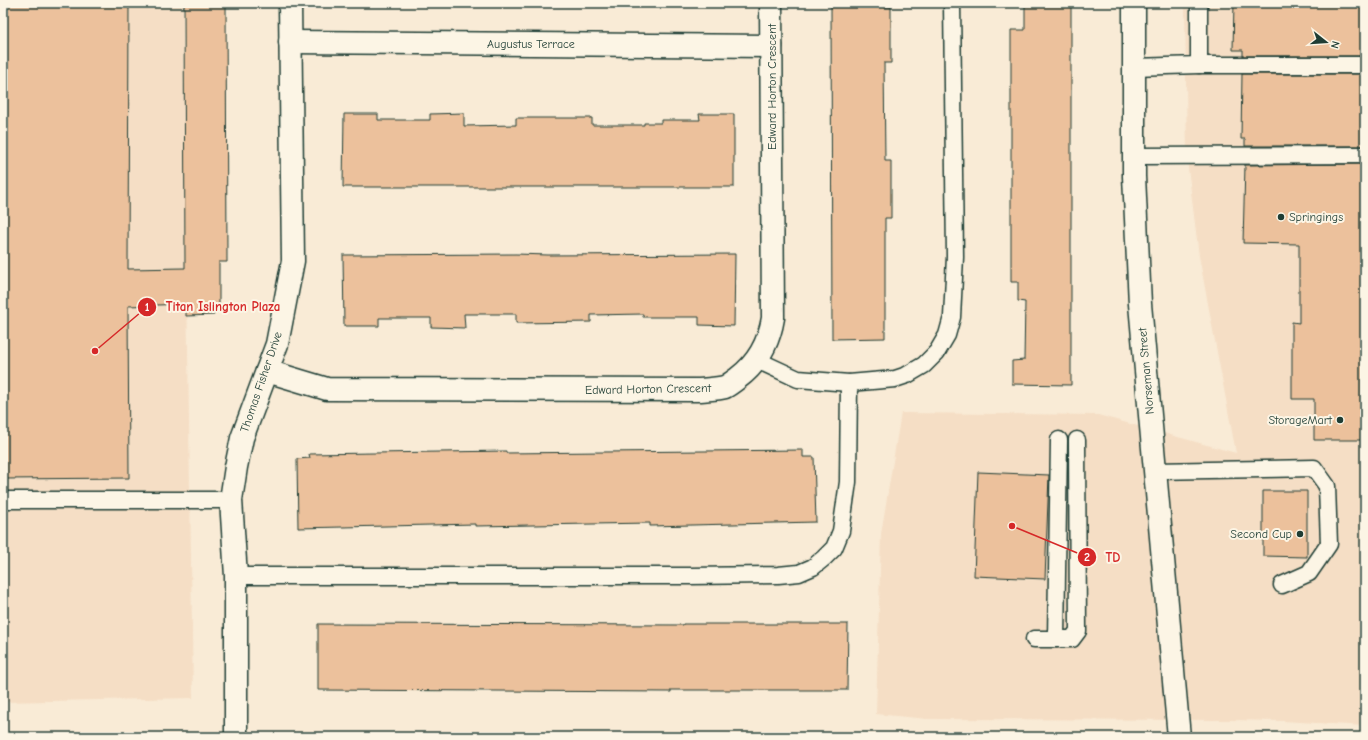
<svg xmlns="http://www.w3.org/2000/svg" width="1368" height="740" viewBox="0 0 1368 740" font-family="'Comic Neue',sans-serif">
<style>
.built{fill:#f5dec5}
.building{fill:#ecc19c;stroke:#1f3d34}
.lines{fill:none;stroke-linecap:round;stroke-linejoin:round}
.lane-casing{stroke:#1f3d34;stroke-width:19}
.street-casing{stroke:#1f3d34;stroke-width:25}
.secondary-casing{stroke:#1f3d34;stroke-width:25}
.lane{stroke:#fcf5e5;stroke-width:16}
.street{stroke:#fcf5e5;stroke-width:22}
.secondary{stroke:#fcf5e5;stroke-width:22}
.poi-dot{fill:#1f3d34;stroke:#fcf5e5;stroke-width:1.5}
.labels{text-anchor:middle;dominant-baseline:central;stroke-width:4;stroke-linejoin:round;paint-order:stroke}
.street-label{font-size:12px;fill:#1f3d34;stroke:#fcf5e5}
.poi-label{font-size:12px;fill:#1f3d34;stroke:#fcf5e5;text-anchor:end}
.leader{fill:none;stroke:#d62828;stroke-width:1.5}
.callout-dot{fill:#d62828;stroke:#fcf5e5;stroke-width:1.5}
.mark-label{font-size:12px;text-anchor:middle;font-weight:bold;fill:#fff}
.callout-label{font-size:13px;text-anchor:middle;font-weight:bold;fill:#d62828;stroke:#fcf5e5;stroke-width:4;stroke-linejoin:round;paint-order:stroke}
</style>
<rect width="100%" height="100%" fill="#f9ebd6"/>
<filter id="ink" filterUnits="userSpaceOnUse"><feTurbulence type="fractalNoise" baseFrequency=".025" numOctaves="2"/><feDisplacementMap in="SourceGraphic" scale="8" xChannelSelector="R" yChannelSelector="G"/><feConvolveMatrix kernelMatrix="1 2 1 2 8 2 1 2 1" color-interpolation-filters="sRGB"/></filter>
<g filter="url(#ink)">
<!-- built -->
<g class="built">
<polygon points="3,3 183,3 193,698 3,702"/>
<polygon points="1185,3 1365,3 1365,726 1283,721 1232,720 927,719 876,714 881,534 901,413 1098,415 1236,453 1199,256 1187,160"/>
</g>
<!-- building -->
<g class="building">
<polygon points="3,3 129,3 128,269 185,268 184,3 226,3 227,262 219,262 219,305 214,305 214,315 186,316 186,304 128,306 129,478 3,479"/>
<polygon points="831,3 884,3 884,7 891,7 891,63 884,63 885,161 891,161 891,218 885,218 885,338 832,339"/>
<polygon points="1025,3 1071,3 1071,385 1012,384 1012,361 1024,360 1025,302 1018,301 1018,282 1011,282 1011,30 1025,30"/>
<polygon points="1234,3 1365,3 1365,56 1243,56 1243,50 1233,50"/>
<polygon points="1242,74 1365,74 1365,146 1245,146 1245,139 1241,139"/>
<polygon points="464,113 464,126 516,125 516,118 592,118 592,125 644,125 644,123 661,123 661,120 700,120 699,114 734,114 734,187 343,187 344,114 378,114 378,120 430,120 430,114"/>
<polygon points="1365,164 1365,440 1314,440 1314,399 1292,399 1292,322 1299,323 1299,244 1243,243 1245,165"/>
<polygon points="516,254 548,255 735,254 734,326 699,325 699,317 643,317 643,314 591,315 591,322 516,323 516,314 464,314 465,328 431,327 431,318 379,318 379,326 344,326 343,255"/>
<polygon points="803,450 803,457 814,457 816,522 650,526 650,523 475,526 475,524 298,528 297,459 310,458 309,454 506,451 506,453"/>
<polygon points="978,472 1049,475 1045,579 974,576"/>
<polygon points="1263,491 1307,491 1307,557 1263,556"/>
<polygon points="318,624 683,625 683,624 848,624 847,690 671,690 671,692 318,690"/>
</g>
<g class="lines">
<!-- lane casing -->
<g class="lane-casing">
<g id="lane">
<polyline points="1199,65 1365,65"/>
<polyline points="1134,67 1199,65 1199,3"/>
<polyline points="1134,156 1365,155"/>
<polyline points="757,360 798,379 849,383 895,379 907,375 924,365 937,352 947,335 952,317 955,257 952,3"/>
<polyline points="1154,471 1314,468 1327,486 1329,544 1309,573 1282,585"/>
<polyline points="3,500 231,500"/>
<polyline points="236,576 690,576 778,575 799,573 813,567 824,558 834,548 841,531 848,482 849,383"/>
<polyline points="1034,639 1056,639 1059,440"/>
<polyline points="1056,639 1072,639 1078,631 1077,440"/>
</g>
</g>
<!-- street casing -->
<g class="street-casing">
<g id="street">
<polyline points="290,42 771,46"/>
<path d="M267,371l60,18 373,1c8,-1 17,-1 25,-3 4,-2 9,-6 13,-9 20,-15 31,-36 35,-60l-2,-315"/>
<polyline points="236,737 236,576 231,500 236,467 242,438 277,344 293,261 290,3"/>
</g>
</g>
<!-- secondary casing -->
<g class="secondary-casing">
<polyline id="secondary" points="1134,3 1134,176 1140,304 1179,737"/>
</g>
<!-- lane -->
<use href="#lane" class="lane"/>
<!-- street -->
<use href="#street" class="street"/>
<!-- secondary -->
<use href="#secondary" class="secondary"/>
</g>
</g>
<!-- markers -->
<g class="poi-dot">
<circle cx="1281" cy="217" r="4"/>
<circle cx="1340" cy="420" r="4"/>
<circle cx="1300" cy="534" r="4"/>
</g>
<g class="labels">
<!-- street labels -->
<g class="street-label">
<text x="531" y="44">Augustus Terrace</text>
<text transform="translate(772 87) rotate(-90)">Edward Horton Crescent</text>
<text transform="translate(1146 371) rotate(-95)">Norseman Street</text>
<text transform="translate(261 382) rotate(-71)">Thomas Fisher Drive</text>
<text transform="translate(648 389) rotate(-1)">Edward Horton Crescent</text>
</g>
<!-- poi labels -->
<g class="poi-label">
<text x="1289" y="217" text-anchor="start">Springings</text>
<text x="1332" y="420">StorageMart</text>
<text x="1292" y="534">Second Cup</text>
</g>
</g>
<!-- callouts -->
<path class="leader" d="M95 351L147 307M1012 526L1087 557"/>
<g class="callout-dot">
<circle cx="95" cy="351" r="4"/>
<circle cx="1012" cy="526" r="4"/>
<circle cx="147" cy="307" r="10"/>
<circle cx="1087" cy="557" r="10"/>
</g>
<g class="mark-label">
<text x="147" y="311">1</text>
<text x="1087" y="561">2</text>
</g>
<g class="callout-label">
<text x="223" y="311">Titan Islington Plaza</text>
<text x="1113" y="562">TD</text>
</g>
<!-- margin -->
<rect width="1368" height="740" fill="none" stroke="#fcf5e5" stroke-width="16"/>
<rect x="8" y="8" width="1352" height="724" fill="none" stroke="#1f3d34" stroke-width="1.5" filter="url(#ink)"/>
<!-- north arrow -->
<g transform="translate(1326 42) rotate(107)" stroke="#fcf5e5" stroke-width="3" paint-order="stroke">
<path d="M0-3L7 15L0 10L-7 15Z" fill="#1f3d34"/>
<text y="-6" font-size="11" font-weight="bold" text-anchor="middle" fill="#1f3d34">N</text>
</g>
</svg>
